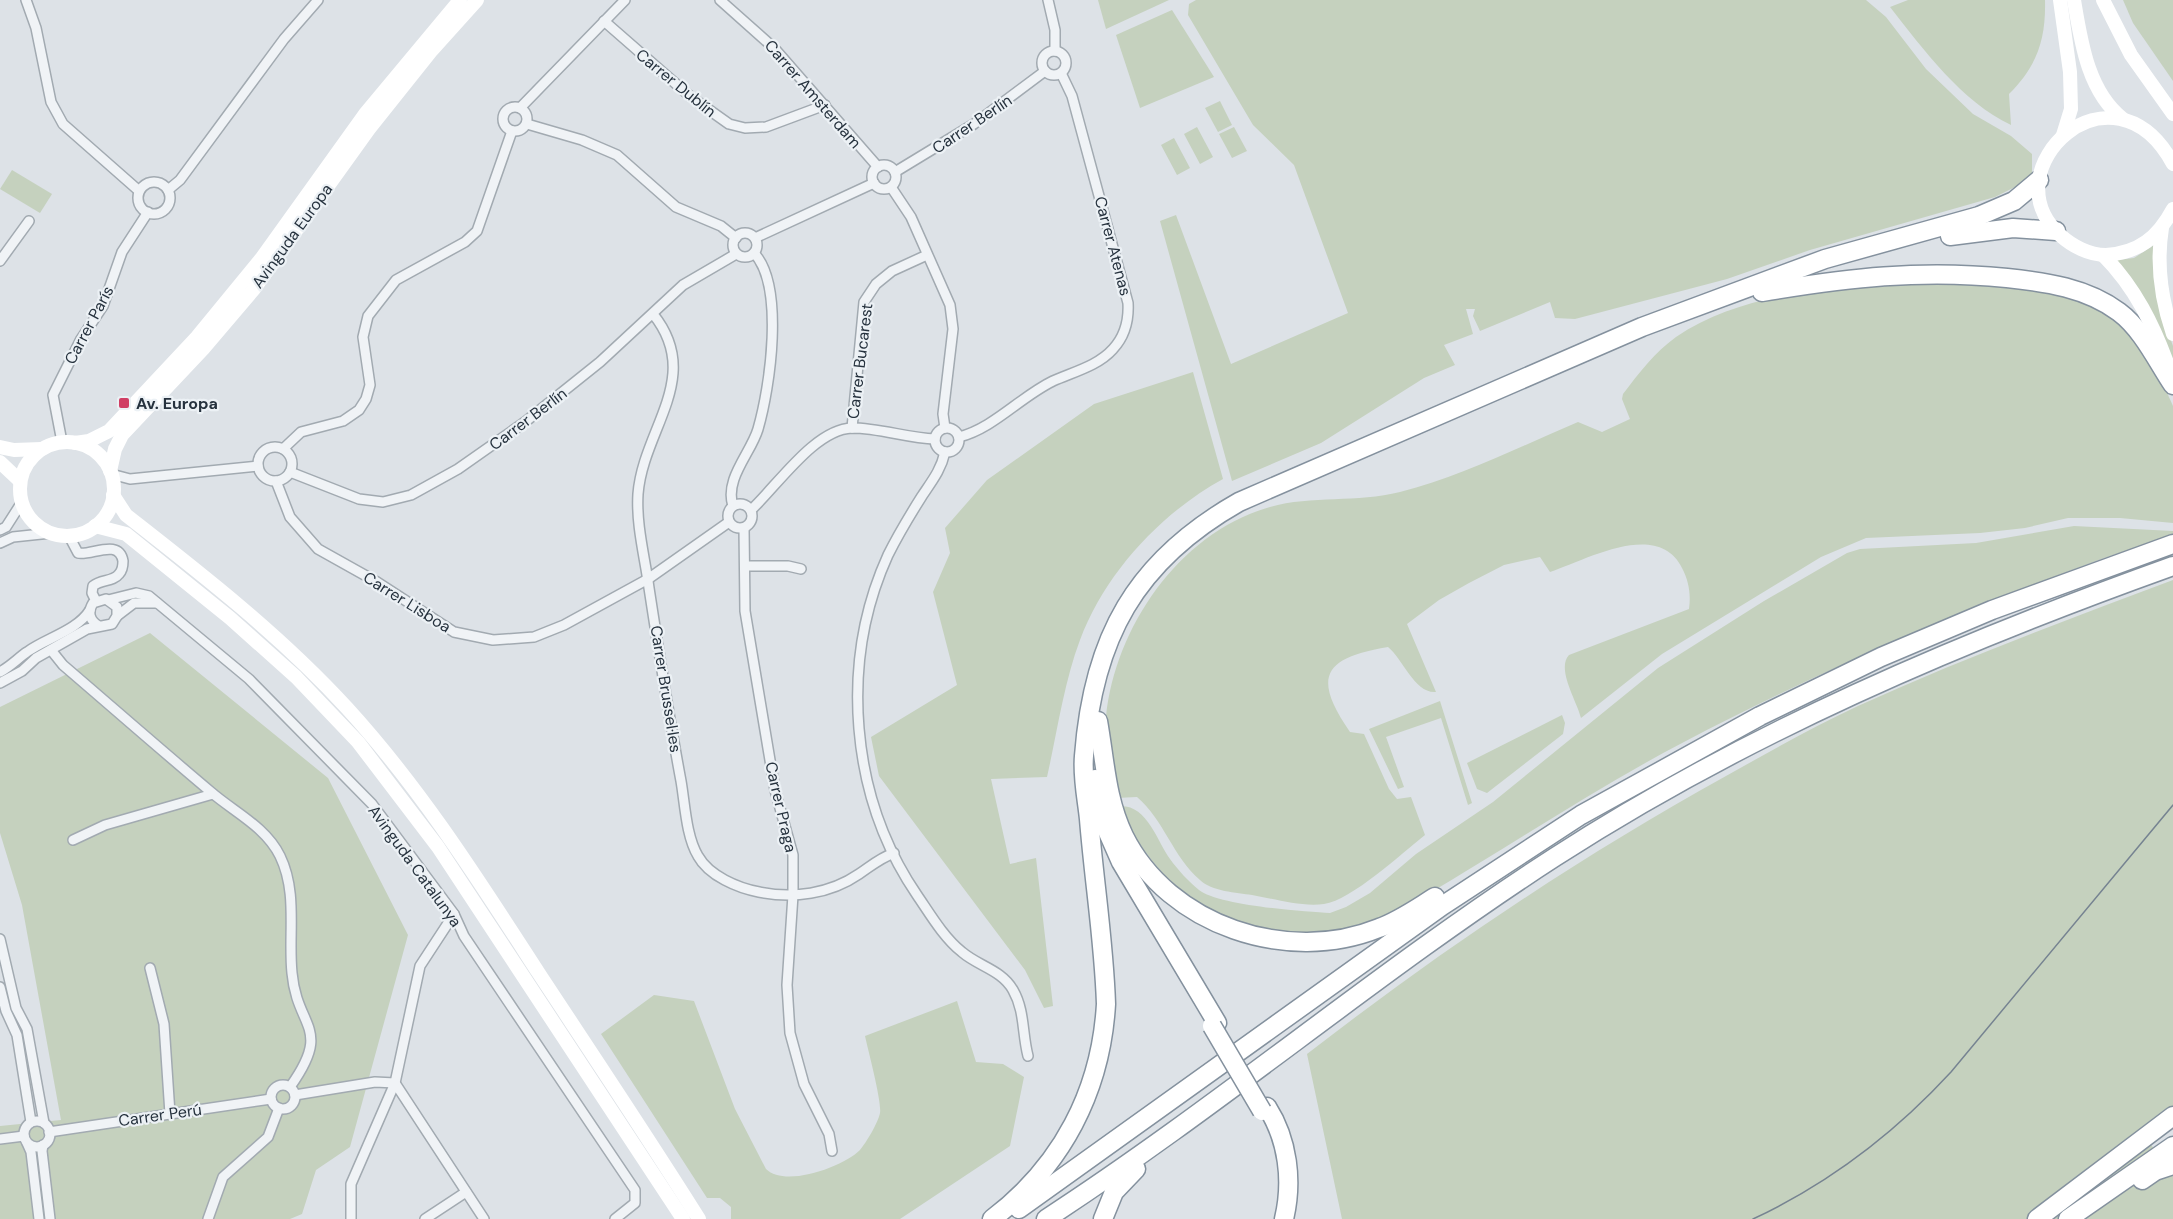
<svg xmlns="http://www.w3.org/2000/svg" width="2173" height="1219" viewBox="0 0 2173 1219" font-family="'DM Sans',sans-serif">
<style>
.green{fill:#c5d1be}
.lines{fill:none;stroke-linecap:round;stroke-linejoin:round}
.street-casing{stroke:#a2aab1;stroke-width:12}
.highway-casing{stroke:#84919e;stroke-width:21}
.street{stroke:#f0f3f6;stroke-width:9}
.secondary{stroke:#fff;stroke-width:14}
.highway{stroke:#fff;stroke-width:18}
.tram{stroke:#768391;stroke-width:1.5}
.highway-bridge-casing{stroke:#84919e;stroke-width:21;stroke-linecap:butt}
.highway-bridge{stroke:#fff;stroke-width:18}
.poi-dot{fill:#d03e64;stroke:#ecf1f5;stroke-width:2}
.labels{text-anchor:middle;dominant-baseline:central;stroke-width:4.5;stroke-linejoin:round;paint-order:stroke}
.street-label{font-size:16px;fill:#26323e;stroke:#ecf1f5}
.poi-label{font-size:16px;font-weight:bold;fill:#26323e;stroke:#ecf1f5;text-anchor:start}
</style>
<rect width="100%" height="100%" fill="#dde2e7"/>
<!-- green -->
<g class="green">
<polygon points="1098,0 1169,0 1106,29"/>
<polygon points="1196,0 1866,0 1886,17 1926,69 1973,114 2011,136 2032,154 2032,173 2017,186 1995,197 1810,250 1727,279 1575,319 1555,318 1550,302 1480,331 1473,316 1475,309 1466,309 1473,334 1444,345 1455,365 1424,378 1321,443 1232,481 1160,221 1176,215 1231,364 1348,313 1294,165 1253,125 1188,15 1189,4"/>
<path d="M1908,0h137c1,40 -8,66 -36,94l2,31c-49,-23 -88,-76 -121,-118z"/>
<polygon points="2123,0 2173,0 2173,81 2133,23"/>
<polygon points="1172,10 1214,77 1140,108 1116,35"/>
<polygon points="1220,101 1232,125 1218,132 1205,108"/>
<polygon points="1197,127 1213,157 1200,164 1184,134"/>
<polygon points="1234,127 1247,151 1232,158 1219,134"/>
<polygon points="1174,138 1190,168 1177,175 1161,145"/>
<polygon points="12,170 52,194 40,213 0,189"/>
<polygon points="2154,245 2164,321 2173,346 2173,364 2143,298 2117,260 2134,258"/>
<path d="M1950,277l120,16 47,23 43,61 13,29v117l-53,-5h-52l-43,10 -45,5 -114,5 -45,19 -159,97 -81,64c-4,-17 -25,-49 -12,-63l120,-46c2,-14 0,-28 -7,-41 -24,-49 -96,-8 -132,4l-10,-15 -36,8 -35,18 -30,17 -32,24 29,68c-21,2 -33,-33 -48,-45 -65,11 -76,30 -38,85l14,2 25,55 8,10 14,-2 14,38c-23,18 -73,65 -101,69 -23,3 -49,-5 -72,-9 -15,-2 -41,-4 -52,-15 -27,-23 -36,-60 -63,-83l-21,1c-5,-27 -12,-54 -10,-81 9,-90 74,-185 164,-210 42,-12 87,-4 130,-15 62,-16 119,-45 178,-70l24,10 28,-13 -8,-20 1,-5c16,-21 32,-42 53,-57 76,-51 185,-51 274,-60z"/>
<path d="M1193,372l30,107c-62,34 -118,94 -143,161 -16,42 -23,93 -33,137l-56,2 19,85 26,-6 17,148 -9,2 -19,-38 -146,-194 -8,-39 86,-52 -24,-93 17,-39 -5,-25 42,-48 107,-76z"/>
<path d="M2074,526l99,5v4c-23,8 -46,15 -69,23 -143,53 -285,113 -420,184 -71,37 -139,81 -208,123 -33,20 -64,40 -100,55 -9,4 -18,9 -28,10 -20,2 -41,4 -60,4 -77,-1 -141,-63 -169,-128 28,-2 38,35 51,53 8,11 19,23 29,31 18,15 105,22 131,23l16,-6 24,-14 46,-39 77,-52 165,-134 106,-67 83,-48 13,-4 116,-6z"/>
<path d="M2173,580v528l-30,25 22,32 8,-1v55h-831l-35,-165c133,-103 271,-196 419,-278 43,-24 87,-49 132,-70 103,-47 209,-86 315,-126z"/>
<polygon points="150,633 328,778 408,935 350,1147 316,1170 302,1214 290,1219 0,1219 0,1126 61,1120 22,905 0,833 0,707"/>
<polygon points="1440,701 1472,803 1468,805 1441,718 1386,737 1404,787 1398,789 1369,729"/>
<polygon points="1562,715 1565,723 1563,734 1487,793 1477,789 1467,763"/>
<path d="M654,995l40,6 41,108 31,60c19,19 77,-2 94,-19 6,-7 18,-27 20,-37 2,-11 -12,-63 -15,-77l92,-35 19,61 27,2 21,13 -14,69 -110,73h-169v-12l-11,-9h-13l-106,-164z"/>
</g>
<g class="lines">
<!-- street casing -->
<g class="street-casing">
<g id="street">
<polyline points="26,0 36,28 51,102 63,124 138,190"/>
<polyline points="720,0 774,48 878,167"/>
<polyline points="1048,0 1055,30 1055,51"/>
<polyline points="604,21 691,97 729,124 745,128 766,127 825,105"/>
<circle cx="1054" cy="63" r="12"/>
<circle cx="515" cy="119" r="12"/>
<polyline points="520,108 625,0"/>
<polyline points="527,124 582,140 617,155 676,207 721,226 736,238"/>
<circle cx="884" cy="177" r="12"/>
<polyline points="895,172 974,124 1045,71"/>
<circle cx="154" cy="198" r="16"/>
<polyline points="891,187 911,217 950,305 953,329 943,414 945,428"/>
<polyline points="168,190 180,180 284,39 318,0"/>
<circle cx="745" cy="245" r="12"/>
<polyline points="755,238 874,183"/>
<polyline points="0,261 29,221"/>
<path d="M653,314c51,63 -10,115 -15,180 -2,31 7,64 11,94 10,65 20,129 32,193 4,23 5,55 17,75 11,20 40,32 61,36 34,7 71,2 100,-18 12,-8 21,-16 35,-21"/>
<circle cx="947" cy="440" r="12"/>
<polyline points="852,428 864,302 876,284 892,271 927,255"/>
<path d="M959,437c35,-9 61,-40 94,-56 20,-9 45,-15 60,-32 12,-13 16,-28 15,-46l-56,-207 -11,-23"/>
<polyline points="62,442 53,395 81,339 103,306 122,252 148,212"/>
<circle cx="275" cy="464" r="17"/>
<polyline points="283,449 301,432 343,421 359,410 366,399 370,385 363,337 368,316 396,280 465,242 477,231 512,131"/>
<path d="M945,452c-4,18 -13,29 -23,44 -12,19 -24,39 -34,59 -49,108 -38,242 29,340 13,19 27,43 45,57 16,14 40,18 51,38 12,21 9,43 15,66"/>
<polyline points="290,472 359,499 383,502 411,495 458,469 525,422 600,362 683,285 736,254"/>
<polyline points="111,474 130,479 258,466"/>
<polyline points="276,481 290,517 318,549 377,582 454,632 493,640 534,637 564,625 648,579 729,522"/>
<circle cx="740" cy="516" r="12"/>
<path d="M733,506c-9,-27 18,-53 25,-77 12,-41 27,-143 -4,-176"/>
<path d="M751,510c26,-24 64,-81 101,-82 28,0 55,10 83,11"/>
<polyline points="744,528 745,611 775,790 793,855 793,895 787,985 790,1033 804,1084 829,1134 832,1151"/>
<polyline points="0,530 6,527 22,502"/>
<path d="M69,536l9,17c13,3 41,-15 45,8 0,4 -1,10 -4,13 -6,8 -18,5 -26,12l-1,7 4,8"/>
<polyline points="0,543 13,537 51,533"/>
<polyline points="745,566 788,566 801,569"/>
<polyline points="108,600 136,593 149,596 249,679 372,804 454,914 464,936 635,1190 635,1203 615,1219"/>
<polyline points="117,616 134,603 157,603"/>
<path d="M51,650l12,15c49,42 98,85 148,127 23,20 55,35 69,64 18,37 8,79 12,117 5,56 41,54 -2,114"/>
<path d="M0,672c11,-6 17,-13 27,-20 19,-14 50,-21 63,-42"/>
<path d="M0,683l22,-12 14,-13 51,-29 25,-5 5,-8v-9l-11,-8 -13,4c-6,10 -3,18 6,23"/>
<polyline points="73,840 105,825 213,794"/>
<polyline points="0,939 16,1008 27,1029 44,1123"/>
<polyline points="150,968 164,1024 170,1114"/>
<polyline points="0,987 6,1011 17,1035 31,1122"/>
<circle cx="283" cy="1097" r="12"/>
<polyline points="295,1095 375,1082 395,1083 484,1219"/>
<circle cx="37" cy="1134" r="13"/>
<polyline points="49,1132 271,1099"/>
<polyline points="0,1139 24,1136"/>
<polyline points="27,1143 31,1152 39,1219"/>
<polyline points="43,1145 42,1151 50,1219"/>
<polyline points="208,1219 223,1177 268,1137 279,1108"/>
<polyline points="351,1219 351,1184 395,1083 420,966 454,914"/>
<polyline points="425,1219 466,1192"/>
</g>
</g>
<!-- highway casing -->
<g class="highway-casing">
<g id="highway">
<polyline points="1950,236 2013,228 2056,231"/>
<path d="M1762,292c86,-14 158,-23 245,-14 39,4 80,10 112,34 23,17 38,49 54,73"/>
<path d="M1098,721c7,39 8,78 26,115 45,90 164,129 255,92 20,-7 38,-20 56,-31"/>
<polyline points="1095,779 1106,828 1121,862 1217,1023"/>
<path d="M1267,1107c21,33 26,74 17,112"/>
<polyline points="2142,1180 2155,1171 2173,1165"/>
<polyline points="1019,1209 1442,906 1581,815 1760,716 1881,657 1992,610 2173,544"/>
<path d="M992,1219c70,-53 109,-128 114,-215 -2,-62 -12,-123 -17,-185 -2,-20 -7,-42 -5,-63 9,-118 51,-195 155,-254l403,-175 183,-68 154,-43 35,-15 25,-21"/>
<path d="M1046,1219c175,-114 334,-249 509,-362 192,-124 403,-214 618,-291"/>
<polyline points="1103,1219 1114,1192 1136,1169"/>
<polyline points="2037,1219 2173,1116"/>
<polyline points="2068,1219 2173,1146"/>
</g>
</g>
<!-- street -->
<use href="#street" class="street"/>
<!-- secondary -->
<g class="secondary">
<polyline points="2060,0 2070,72 2071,109 2063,135"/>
<path d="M2074,0c7,42 14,92 49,119"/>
<polyline points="2103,0 2131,55 2173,114"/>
<path d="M2173,164c-60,-111 -185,5 -113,71 12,11 29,20 46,20 33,-2 52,-18 67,-46"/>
<path d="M2162,228c-6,37 -1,71 11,106"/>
<path d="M2103,255c32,32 51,71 66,113"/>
<circle cx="67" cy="489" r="47"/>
<polyline points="75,443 89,441 109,431 197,337 261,259 365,114 460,0"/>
<polyline points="0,447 14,450 42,449"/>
<polyline points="0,462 20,481"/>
<polyline points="110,471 115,449 122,435 203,349 254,289 369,129 432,50 477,0"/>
<path d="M113,495l13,20c77,60 155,121 221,193 74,81 132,173 191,264 54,82 109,164 161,247"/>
<polyline points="95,526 126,534 230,618 296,677 358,742 438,847 683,1219"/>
</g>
<!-- highway -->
<use href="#highway" class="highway"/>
<!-- tram -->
<path class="tram" d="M1753,1219c77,-36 140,-84 198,-147l222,-267"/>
<!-- highway-bridge casing -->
<g class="highway-bridge-casing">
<polyline id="highway-bridge" points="1212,1026 1262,1111"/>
</g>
<!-- highway-bridge -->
<use href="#highway-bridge" class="highway-bridge"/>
</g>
<!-- markers -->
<rect class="poi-dot" x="118" y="397" width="12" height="12" rx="3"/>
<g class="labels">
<!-- street labels -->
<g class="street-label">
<text transform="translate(676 83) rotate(39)">Carrer Dublín</text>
<text transform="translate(813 94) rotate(49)">Carrer Amsterdam</text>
<text transform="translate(972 124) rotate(-34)">Carrer Berlín</text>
<text transform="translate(292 236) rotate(-54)">Avinguda Europa</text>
<text transform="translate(1113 246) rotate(75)">Carrer Atenas</text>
<text transform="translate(89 325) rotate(-62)">Carrer París</text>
<text transform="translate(860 361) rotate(-83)">Carrer Bucarest</text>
<text transform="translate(528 419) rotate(-37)">Carrer Berlín</text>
<text transform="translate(407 602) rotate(32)">Carrer Lisboa</text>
<text transform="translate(666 689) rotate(81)">Carrer Brussel·les</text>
<text transform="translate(781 807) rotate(77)">Carrer Praga</text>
<text transform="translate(415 866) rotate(54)">Avinguda Catalunya</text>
<text transform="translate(160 1115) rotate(-8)">Carrer Perú</text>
</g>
<!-- poi labels -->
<g class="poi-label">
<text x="136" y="403">Av. Europa</text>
</g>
</g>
</svg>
